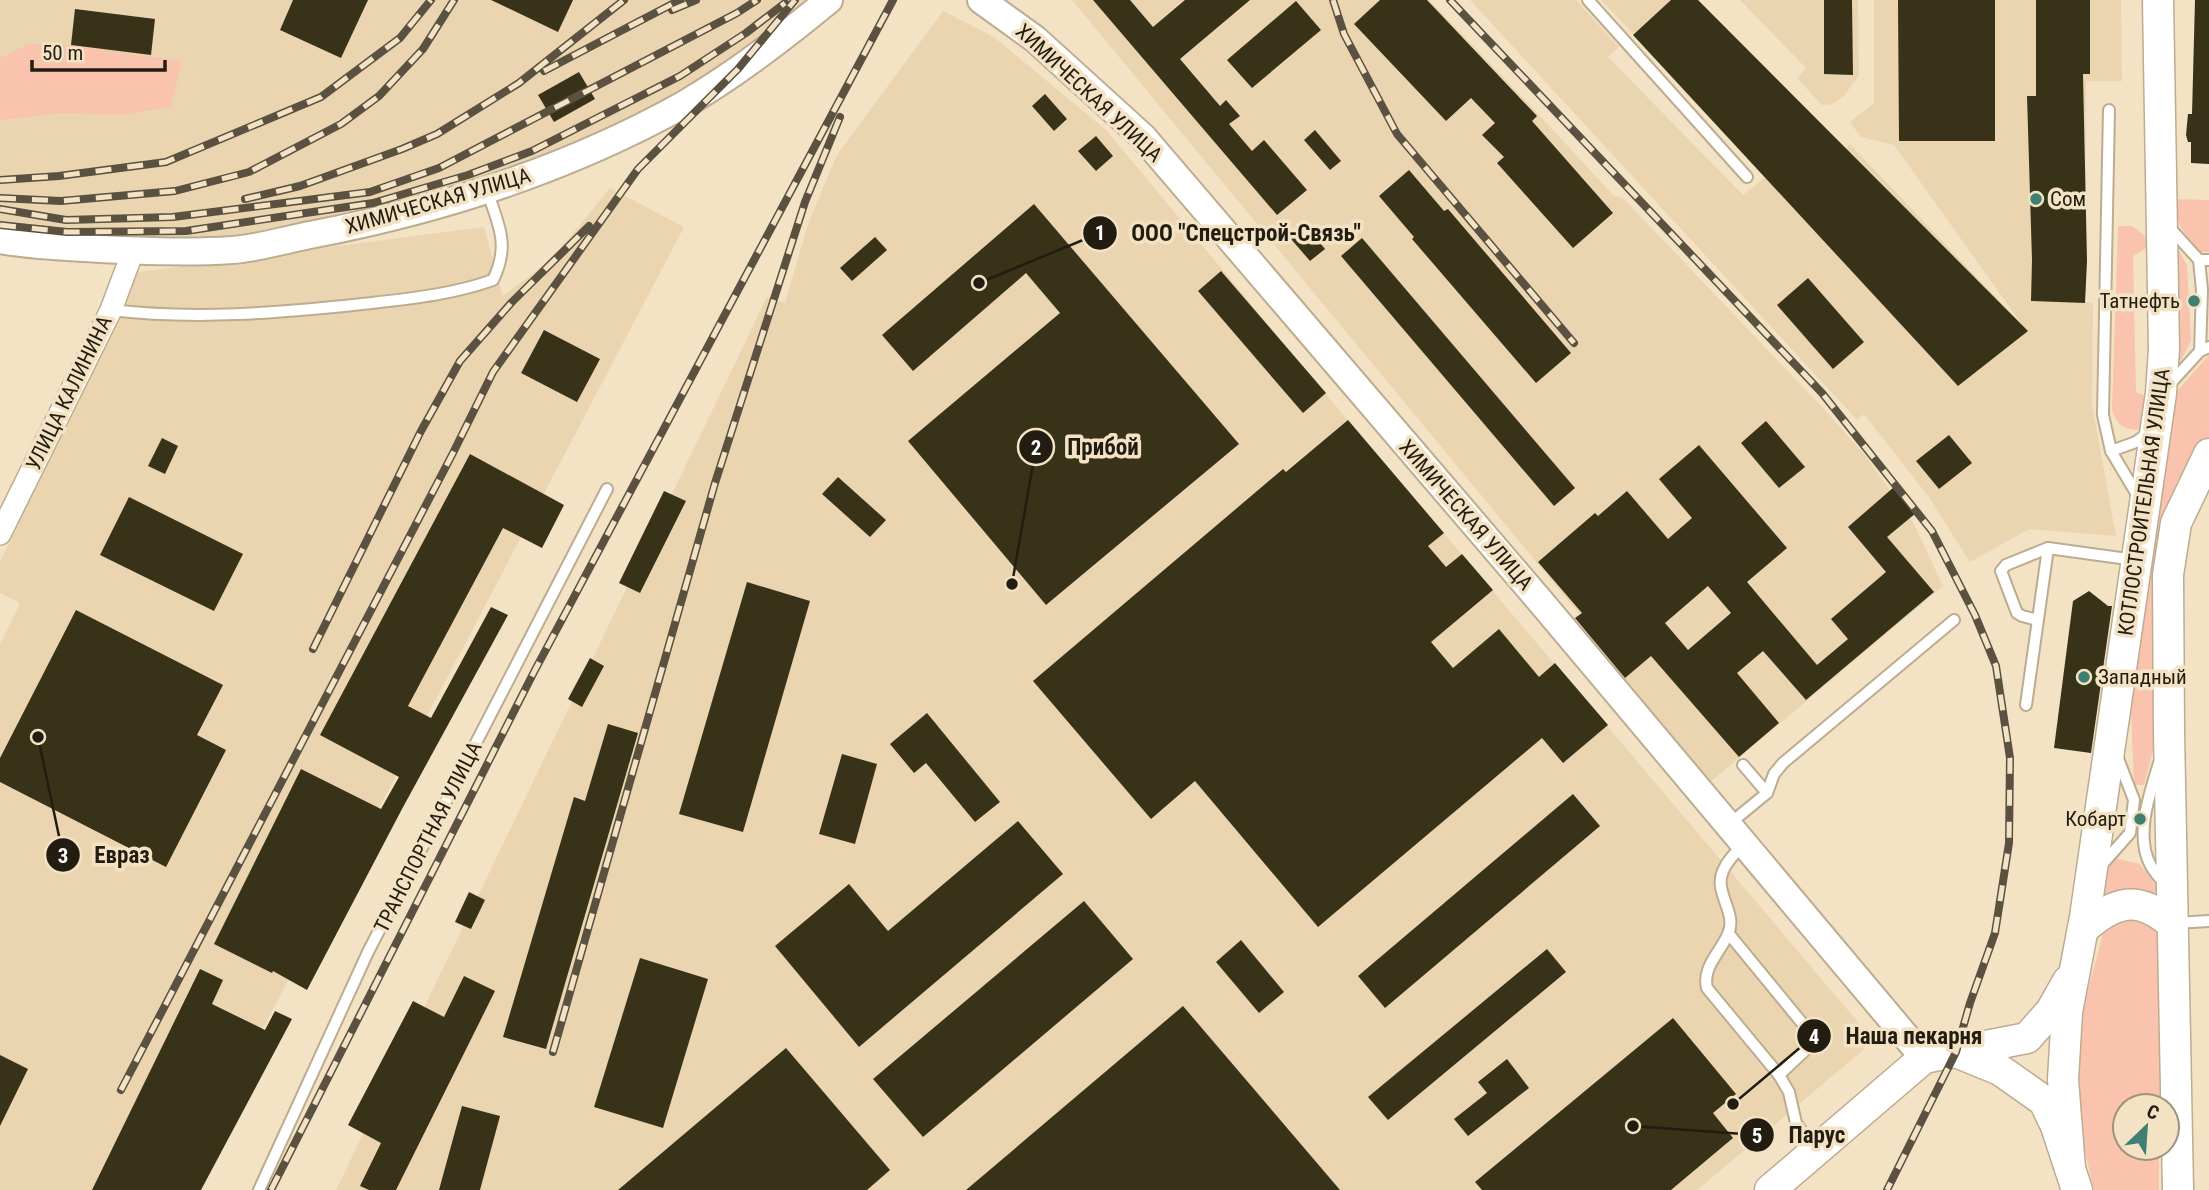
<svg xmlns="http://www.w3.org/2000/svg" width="2209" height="1190" viewBox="0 0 2209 1190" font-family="'Roboto Condensed',sans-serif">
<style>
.built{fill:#ead5b0}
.green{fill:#f9c3ad}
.building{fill:#383318;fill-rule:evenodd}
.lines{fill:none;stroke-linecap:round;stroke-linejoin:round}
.service-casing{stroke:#bcac90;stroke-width:14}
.minor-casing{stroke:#bcac90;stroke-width:24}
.tertiary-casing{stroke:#bcac90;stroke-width:30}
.secondary-casing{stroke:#bcac90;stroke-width:33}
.service{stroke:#fff;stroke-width:10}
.minor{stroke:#fff;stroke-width:21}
.tertiary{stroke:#fff;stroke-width:26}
.secondary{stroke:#fff;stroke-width:30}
.rail-casing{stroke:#5a5141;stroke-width:8}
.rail{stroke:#f3e2c4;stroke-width:5;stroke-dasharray:16;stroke-linecap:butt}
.poi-dot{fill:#3e8072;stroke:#f3e2c4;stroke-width:2.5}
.labels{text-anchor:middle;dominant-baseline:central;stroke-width:7;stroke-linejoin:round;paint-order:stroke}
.street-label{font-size:21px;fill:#221c11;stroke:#f3e2c4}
.poi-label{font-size:21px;fill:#221c11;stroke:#f3e2c4;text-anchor:start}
.leader{fill:none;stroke:#221c11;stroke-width:2.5}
.callout-dot{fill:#221c11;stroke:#f3e2c4;stroke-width:2.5}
.mark-label{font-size:21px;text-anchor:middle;font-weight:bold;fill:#fff}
.callout-label{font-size:23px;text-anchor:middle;font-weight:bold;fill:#221c11;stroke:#f3e2c4;stroke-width:7;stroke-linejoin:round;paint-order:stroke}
</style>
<rect width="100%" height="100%" fill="#f3e2c4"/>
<!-- built -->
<g class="built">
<polygon points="0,0 820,0 631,126 479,190 254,234 140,245 0,236"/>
<polygon points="1072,0 1429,0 1528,103 1614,196 1623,198 1822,407 1864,454 1914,524 1943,586 1709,783 1580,629 1581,616"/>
<polygon points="1470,0 1576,0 1619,47 1608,57 1743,195 1769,174 1601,0 1692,0 1840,155 1850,144 2023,326 1894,145 1861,137 1850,122 1874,103 1874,0 2121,0 2122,81 2086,81 2085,302 2093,303 2092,405 2116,536 2029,529 1970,562 1928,496 1864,414 1857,420"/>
<polygon points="1740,0 1858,0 1859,75 1844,96 1832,104 1822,105 1797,78 1806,68"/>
<polygon points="943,11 994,37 1107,131 1346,418 1874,1041 1697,1190 336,1190 767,297 785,303 808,224 837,155"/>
<polygon points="610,188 684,227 178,1190 0,1190 0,645 20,603 0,593 0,562 138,272 484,227 503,296 553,258"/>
</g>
<!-- green -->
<g class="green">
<polygon points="28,44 71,45 182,61 171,106 124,115 63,113 0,120 0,58"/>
<path d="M2172,199l37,1v52h-8c-15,-16 -27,-30 -29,-53z"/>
<path d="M2118,226h14l12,9 5,11 -16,10 3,136 16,7 -7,25 -7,6c-16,-1 -21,-6 -26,-20z"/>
<polygon points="2175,243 2187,265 2191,341 2176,370"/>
<polygon points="2209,355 2209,441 2174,506 2161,719 2144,785 2134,785 2130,686 2172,397"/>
<polygon points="2114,858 2140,864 2159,890 2161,903 2100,902 2102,876"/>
<polygon points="2133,916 2162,931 2160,1106 2125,1106 2125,1148 2159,1148 2159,1190 2094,1190 2075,1108 2082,1013 2103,933"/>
</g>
<!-- building -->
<g class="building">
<polygon points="293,0 368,0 341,58 280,30"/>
<polygon points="491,0 573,0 558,32"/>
<polygon points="1093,0 1130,0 1153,27 1185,0 1250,0 1180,59 1220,106 1226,100 1240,116 1229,124 1252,151 1264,140 1307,190 1277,215"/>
<polygon points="1380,0 1427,0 1537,116 1532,121 1613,213 1573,248 1497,163 1504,157 1482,135 1495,123 1471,98 1446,121 1354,24"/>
<polygon points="1671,0 1698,0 2028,331 1958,386 1633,35"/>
<polygon points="1824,0 1852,0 1853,75 1824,74"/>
<polygon points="1898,0 1995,0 1995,141 1899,141"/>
<polygon points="2036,0 2090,0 2090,74 2083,74 2087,261 2085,303 2031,301 2032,260 2027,96 2036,96"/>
<polygon points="2195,0 2209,0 2209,164 2191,163 2191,142 2188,142 2186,135 2188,114 2192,114"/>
<polygon points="1296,1 1321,30 1252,88 1227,60"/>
<polygon points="75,9 155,19 151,55 71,45"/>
<polygon points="579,72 595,99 554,122 538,95"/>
<polygon points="1045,94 1067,119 1054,131 1032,106"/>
<polygon points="1315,130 1341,161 1330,170 1304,140"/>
<polygon points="1096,136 1113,156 1096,171 1078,151"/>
<polygon points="1409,170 1444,211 1448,209 1571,353 1536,383 1412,239 1414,237 1379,196"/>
<polygon points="1034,204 1239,444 1046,605 908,441 1060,313 1026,273 913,371 882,335"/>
<polygon points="1306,226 1325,249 1310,261 1291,239"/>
<polygon points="875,237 887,250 852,281 840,268"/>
<polygon points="1362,238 1575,488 1554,506 1341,256"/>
<polygon points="1221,271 1326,393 1303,413 1198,291"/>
<polygon points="1808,278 1864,342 1833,369 1777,305"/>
<polygon points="544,330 600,359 577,402 521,373"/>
<polygon points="1348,420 1444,533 1428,546 1446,567 1462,554 1493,590 1431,642 1453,668 1499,629 1539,677 1555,663 1608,725 1563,763 1542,738 1318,927 1195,781 1151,819 1033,681 1283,469 1286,472"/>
<polygon points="1766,421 1805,467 1779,488 1741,443"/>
<polygon points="1949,435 1972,463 1939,489 1916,461"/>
<polygon points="162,438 178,446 165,474 148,466"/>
<path d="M1699,445l88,103 -40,34 70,83 31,-26 -17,-20 55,-47 -38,-45 46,-40 22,26 -29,24 47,55 -128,108 -43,-49 -26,22 42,50 -40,34 -88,-101 -26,22 -50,-60 7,-5 -44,-51 57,-49 3,3 29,-25 41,48 24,-21 -33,-39zM1708,586l23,27 -43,37 -23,-27z"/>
<polygon points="470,454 564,505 542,548 503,528 408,706 431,718 491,607 508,615 402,809 307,990 273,971 272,973 214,944 301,769 381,809 399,777 320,735"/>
<polygon points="838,477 886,520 870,537 822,494"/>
<polygon points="664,491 686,501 640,593 619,583"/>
<polygon points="129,497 243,554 214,611 100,555"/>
<polygon points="747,582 810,601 743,832 679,814"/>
<polygon points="2089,591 2108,606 2112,606 2091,753 2054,748 2073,601"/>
<polygon points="76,610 223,685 197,735 226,750 166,867 0,782 0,758"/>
<polygon points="590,658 604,666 582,707 568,699"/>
<polygon points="927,713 1000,802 975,822 926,763 914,773 890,744"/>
<polygon points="608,724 638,733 546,1049 503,1037 574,797 585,801"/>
<polygon points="842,754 877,764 855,844 819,834"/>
<polygon points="1573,794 1600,826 1385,1008 1358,976"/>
<polygon points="1018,821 1063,874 859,1047 775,946 849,884 888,931"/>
<polygon points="469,892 485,900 471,929 455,922"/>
<polygon points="1084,901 1133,959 923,1137 873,1079"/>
<polygon points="1241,940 1284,992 1259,1013 1216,962"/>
<polygon points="1547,949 1566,972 1388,1120 1368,1097"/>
<polygon points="640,958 708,979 663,1128 594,1107"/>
<polygon points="200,969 223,980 212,1004 265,1030 275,1011 292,1019 201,1190 92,1190"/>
<polygon points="464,976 495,991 396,1190 369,1190 360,1186 381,1143 348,1125 413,1001 444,1017"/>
<polygon points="1183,1006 1340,1190 966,1190"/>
<polygon points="1673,1018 1736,1094 1713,1113 1733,1138 1671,1190 1482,1190 1475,1182"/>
<polygon points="786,1048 890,1170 867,1190 618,1190"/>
<polygon points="0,1055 28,1069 0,1126"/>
<polygon points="1507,1059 1529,1088 1468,1136 1454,1119 1487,1093 1478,1082"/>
<polygon points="462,1106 500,1116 480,1190 439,1190"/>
</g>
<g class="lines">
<!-- service casing -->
<g class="service-casing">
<g id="service">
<polyline points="1588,0 1747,177"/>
<polyline points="2109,110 2103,415 2111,451 2139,498"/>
<polyline points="2169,227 2199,260 2209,260"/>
<polyline points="2199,260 2202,290 2200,351"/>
<path d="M111,310c83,10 168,3 251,-6 44,-5 89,-9 131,-24 17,-34 6,-55 -6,-89"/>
<polyline points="2168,386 2200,351 2209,347"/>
<polyline points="2111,451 2136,442 2149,432"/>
<polyline points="2038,620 2022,616 2017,613 2001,571 2006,565 2048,548"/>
<polyline points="2026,705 2048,548 2135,560"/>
<path d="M2159,763c-9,30 -25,73 -8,103 3,6 9,12 13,17"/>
<polyline points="1743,765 1767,793"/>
<polyline points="1728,825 1767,793 1774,774 1783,763 1954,620"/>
<path d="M1743,845c-8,8 -16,16 -20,26 -10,21 15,42 5,63 -8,19 -26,33 -21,54l72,87 10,17 7,31 18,26"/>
<polyline points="2099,868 2130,833 2134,800 2117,756"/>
<polyline points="2175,923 2209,921"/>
<polyline points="1729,934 1816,1040 1779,1075"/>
<polyline points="259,1190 368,952 607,489"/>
</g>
</g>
<!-- minor casing -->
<g class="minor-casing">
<polyline id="minor" points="0,534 111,310 133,251"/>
</g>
<!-- tertiary casing -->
<g class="tertiary-casing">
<g id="tertiary">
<polyline points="981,0 1035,39 1143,137 1541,602 1924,1058"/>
<path d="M0,240c33,6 66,7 100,9 44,2 88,4 132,1 28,-2 56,-11 83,-16 129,-25 253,-65 368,-129 52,-30 100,-67 146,-105"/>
</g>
</g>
<!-- secondary casing -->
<g class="secondary-casing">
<g id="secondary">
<path d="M2083,929c32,-28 55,-35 89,-5"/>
<polyline points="1956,1052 2000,1070 2044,1101 2056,1126 2077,1190"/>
<polyline points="2070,1168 2063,1080 2067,1012 2085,917 2161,393 2164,349 2158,0"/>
<polyline points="1770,1190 1924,1058 2027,1038 2051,1011 2068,981"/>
<polyline points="2178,1190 2169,733 2168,575 2176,523 2209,454"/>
</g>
</g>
<!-- service -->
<use href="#service" class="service"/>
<!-- minor -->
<use href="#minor" class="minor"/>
<!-- tertiary -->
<use href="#tertiary" class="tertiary"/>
<!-- secondary -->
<use href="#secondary" class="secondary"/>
<!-- rail casing -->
<g class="rail-casing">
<g id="rail">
<polyline points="1333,0 1344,34 1397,134 1574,343"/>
<polyline points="1450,0 1822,393 1932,531 1975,615 1996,666 2010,758 2009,843 1995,933 1970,1003 1956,1052 1887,1190"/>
<polyline points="672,10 696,0"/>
<polyline points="544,71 680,0"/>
<polyline points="0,180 59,176 166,162 321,97 400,38 431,0"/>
<polyline points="0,198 61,201 175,191 249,172 341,124 379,96 423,49 454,0"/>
<polyline points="245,199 300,186 402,149 437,134 519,83 624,0"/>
<polyline points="0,209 66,220 173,217 370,192 439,168 737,13 757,0"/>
<polyline points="0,225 67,232 186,231 373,203 468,175 532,151 680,76 746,33 785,3"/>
<polyline points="313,649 421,431 460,361 512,302 589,226"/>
<polyline points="553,1052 715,483 805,202 840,117"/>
<polyline points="121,1090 453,453 493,372 638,169 738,69 795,0"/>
<polyline points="271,1190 535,670 893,0"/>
</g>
</g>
<!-- rail -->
<use href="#rail" class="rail"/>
</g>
<!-- markers -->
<g class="poi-dot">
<circle cx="2036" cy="199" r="7"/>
<circle cx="2194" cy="301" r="7"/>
<circle cx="2084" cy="677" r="7"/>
<circle cx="2140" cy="819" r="7"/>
</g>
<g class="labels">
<!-- street labels -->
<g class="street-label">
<text transform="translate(1089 93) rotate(43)">ХИМИЧЕСКАЯ УЛИЦА</text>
<text transform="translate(438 201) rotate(-16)">ХИМИЧЕСКАЯ УЛИЦА</text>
<text transform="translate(69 393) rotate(-64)">УЛИЦА КАЛИНИНА</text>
<text transform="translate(2144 502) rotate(-82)">КОТЛОСТРОИТЕЛЬНАЯ УЛИЦА</text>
<text transform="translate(1466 515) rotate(49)">ХИМИЧЕСКАЯ УЛИЦА</text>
<text transform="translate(428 837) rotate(-63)">ТРАНСПОРТНАЯ УЛИЦА</text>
</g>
<!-- poi labels -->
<g class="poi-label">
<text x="2050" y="199">Сом</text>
<text x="2180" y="301" text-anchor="end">Татнефть</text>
<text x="2098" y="677">Западный</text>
<text x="2126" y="819" text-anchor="end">Кобарт</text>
</g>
</g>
<!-- callouts -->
<path class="leader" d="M979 283L1100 233M1012 584L1036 447M38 737L63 855M1733 1104L1814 1036M1633 1126L1757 1135"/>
<g class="callout-dot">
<circle cx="979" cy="283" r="7"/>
<circle cx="1012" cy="584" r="7"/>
<circle cx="38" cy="737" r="7"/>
<circle cx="1733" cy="1104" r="7"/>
<circle cx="1633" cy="1126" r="7"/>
<circle cx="1100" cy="233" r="18"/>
<circle cx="1036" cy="447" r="18"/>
<circle cx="63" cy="855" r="18"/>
<circle cx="1814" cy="1036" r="18"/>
<circle cx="1757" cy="1135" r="18"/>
</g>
<g class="mark-label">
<text x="1100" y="240">1</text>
<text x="1036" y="455">2</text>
<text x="63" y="863">3</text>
<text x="1814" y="1044">4</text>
<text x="1757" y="1143">5</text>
</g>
<g class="callout-label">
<text x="1246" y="241">ООО "Спецстрой-Связь"</text>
<text x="1103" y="455">Прибой</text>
<text x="122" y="863">Евраз</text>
<text x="1914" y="1044">Наша пекарня</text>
<text x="1817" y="1143">Парус</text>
</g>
<!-- north arrow -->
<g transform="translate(2146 1127) rotate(25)"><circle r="33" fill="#f3e2c4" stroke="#9f937c" stroke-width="2"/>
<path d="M0-5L12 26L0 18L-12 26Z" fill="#3e8072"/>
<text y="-10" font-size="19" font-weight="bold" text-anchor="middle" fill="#221c11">С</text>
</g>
<!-- scale -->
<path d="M32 60v10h133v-10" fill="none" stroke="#221c11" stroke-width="3.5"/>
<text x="42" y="60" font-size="21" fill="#221c11" stroke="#f3e2c4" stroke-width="5" paint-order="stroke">50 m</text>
</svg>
